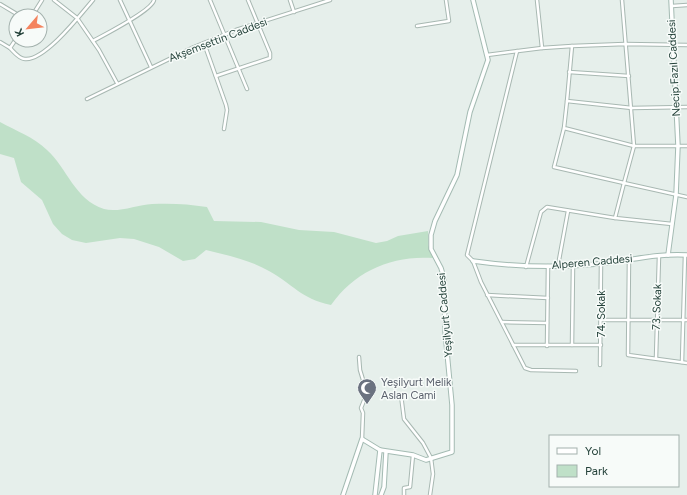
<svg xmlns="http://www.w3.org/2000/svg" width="687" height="495" viewBox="0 0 687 495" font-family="Figtree,sans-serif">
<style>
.green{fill:#bfe0c8}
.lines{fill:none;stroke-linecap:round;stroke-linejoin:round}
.street-casing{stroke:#a8b8b2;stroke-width:4.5}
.secondary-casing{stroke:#a4bbb3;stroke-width:5.5}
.street{stroke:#fff;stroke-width:2.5}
.secondary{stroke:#fff;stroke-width:3.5}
.labels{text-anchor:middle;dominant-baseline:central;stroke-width:3;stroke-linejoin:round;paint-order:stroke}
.street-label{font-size:11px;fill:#24423a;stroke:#f7fbf9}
.worship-label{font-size:11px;fill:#5b616d;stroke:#f7fbf9;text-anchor:start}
</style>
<rect width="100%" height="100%" fill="#e6efeb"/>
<!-- green -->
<path class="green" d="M0,122c16,9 34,15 47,28 20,18 28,50 57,59 14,4 33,-4 48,-5 19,-1 37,0 55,3l7,14 47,1 38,8 35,2 42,11 11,-2 11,-5 30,-5v14l5,13c-41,-3 -78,13 -102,47 -30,-6 -38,-21 -62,-34 -19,-11 -42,-16 -63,-21l-11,9 -12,2 -24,-14 -25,-8 -14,-1 -34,5 -14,-3 -10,-6 -9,-10 -11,-24 -21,-18 -7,-24 -14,-4z"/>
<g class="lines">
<!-- street casing -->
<g class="street-casing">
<g id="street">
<polyline points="54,0 77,18 99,50 117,83"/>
<polyline points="120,0 151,67"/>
<polyline points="210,0 247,89"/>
<polyline points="290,0 294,12"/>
<polyline points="537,0 542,48 572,46 567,101 632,108 687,107"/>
<polyline points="0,4 20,16"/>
<polyline points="672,6 687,5"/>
<polyline points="32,16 42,0"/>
<polyline points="417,26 449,21 446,0"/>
<path d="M93,41c11,-6 60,-31 61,-41"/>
<polyline points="0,42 10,48 16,39"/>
<polyline points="204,43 226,105 227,110 224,129"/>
<polyline points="572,46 625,44 687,45"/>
<path d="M10,48c4,4 9,11 15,11 20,2 56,-45 68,-59"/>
<polyline points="517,51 467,255 473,261 481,282 525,368 531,370 576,371"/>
<polyline points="487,55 542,48"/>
<polyline points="569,72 629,76"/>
<polyline points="216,76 270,58 270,53 248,0"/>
<polyline points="87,99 194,47 236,30 330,0"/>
<polyline points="567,101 564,128 634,146 687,146"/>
<polyline points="564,128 554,167 624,183 634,146 622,0"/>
<polyline points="672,224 615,218 624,183 687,197"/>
<polyline points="629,259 628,355 687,363"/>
<polyline points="559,266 559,260 568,211"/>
<polyline points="526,267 541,212 547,207 615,218"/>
<polyline points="487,295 548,298"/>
<polyline points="601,320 687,320"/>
<polyline points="502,322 547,323"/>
<polyline points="513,345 601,345"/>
<polyline points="572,345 573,266"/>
<polyline points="547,346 548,266"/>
<polyline points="359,357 360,370 367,393 361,408 363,413 362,439"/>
<polyline points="656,358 659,256"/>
<polyline points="682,362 685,255"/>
<polyline points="600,365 601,264"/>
<polyline points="401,395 404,419 423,443 431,458 433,474 430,495"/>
<polyline points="404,495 404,488 410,487 413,455"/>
</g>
</g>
<!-- secondary casing -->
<g class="secondary-casing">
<g id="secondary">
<polyline points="668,255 676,195 678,146 671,0"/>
<path d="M473,261c42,6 83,7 125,3 30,-3 59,-11 89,-9"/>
<polyline points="343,495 362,439 380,450"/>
<polyline points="375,495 380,450 413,455 426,460 452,452 452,405 445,331 444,278 441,268 431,249 431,235 435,221 457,175 470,112 488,60 473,0"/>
<polyline points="381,495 384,487 386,452"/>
</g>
</g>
<!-- street -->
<use href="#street" class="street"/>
<!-- secondary -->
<use href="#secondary" class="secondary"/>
</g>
<!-- icons -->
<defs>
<g id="mosque-pin" transform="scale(1)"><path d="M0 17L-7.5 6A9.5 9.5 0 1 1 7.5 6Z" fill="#6b7280" stroke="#f7fbf9"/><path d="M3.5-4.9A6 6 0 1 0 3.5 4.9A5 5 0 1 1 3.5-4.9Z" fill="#fff"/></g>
</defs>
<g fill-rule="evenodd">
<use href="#mosque-pin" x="367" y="388"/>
</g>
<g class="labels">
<!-- street labels -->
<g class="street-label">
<text transform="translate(218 40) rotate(-21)">Akşemsettin Caddesi</text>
<text transform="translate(674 68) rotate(-93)">Necip Fazıl Caddesi</text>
<text transform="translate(592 262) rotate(-5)">Alperen Caddesi</text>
<text transform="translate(657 307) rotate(-88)">73. Sokak</text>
<text transform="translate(601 314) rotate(-90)">74. Sokak</text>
<text transform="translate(445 315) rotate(-95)">Yeşilyurt Caddesi</text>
</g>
<!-- worship labels -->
<g class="worship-label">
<text x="381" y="382">Yeşilyurt Melik<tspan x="381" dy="13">Aslan Cami</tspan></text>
</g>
</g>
<!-- legend -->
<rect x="549" y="435" width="130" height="52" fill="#f7fbf9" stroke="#a3b1ad"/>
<rect x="557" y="448" width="20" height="6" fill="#ffffff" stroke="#a3b1ad"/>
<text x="585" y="455" font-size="12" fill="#24423a">Yol</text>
<rect x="557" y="465" width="20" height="12" fill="#bfe0c8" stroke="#a3b1ad"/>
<text x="585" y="475" font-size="12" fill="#24423a">Park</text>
<!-- north arrow -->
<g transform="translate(28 28) rotate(242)"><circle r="19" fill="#f7fbf9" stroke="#a3b1ad"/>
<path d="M0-3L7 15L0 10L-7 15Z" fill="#f4845f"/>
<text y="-6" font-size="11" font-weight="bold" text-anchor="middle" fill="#24423a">K</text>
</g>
</svg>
